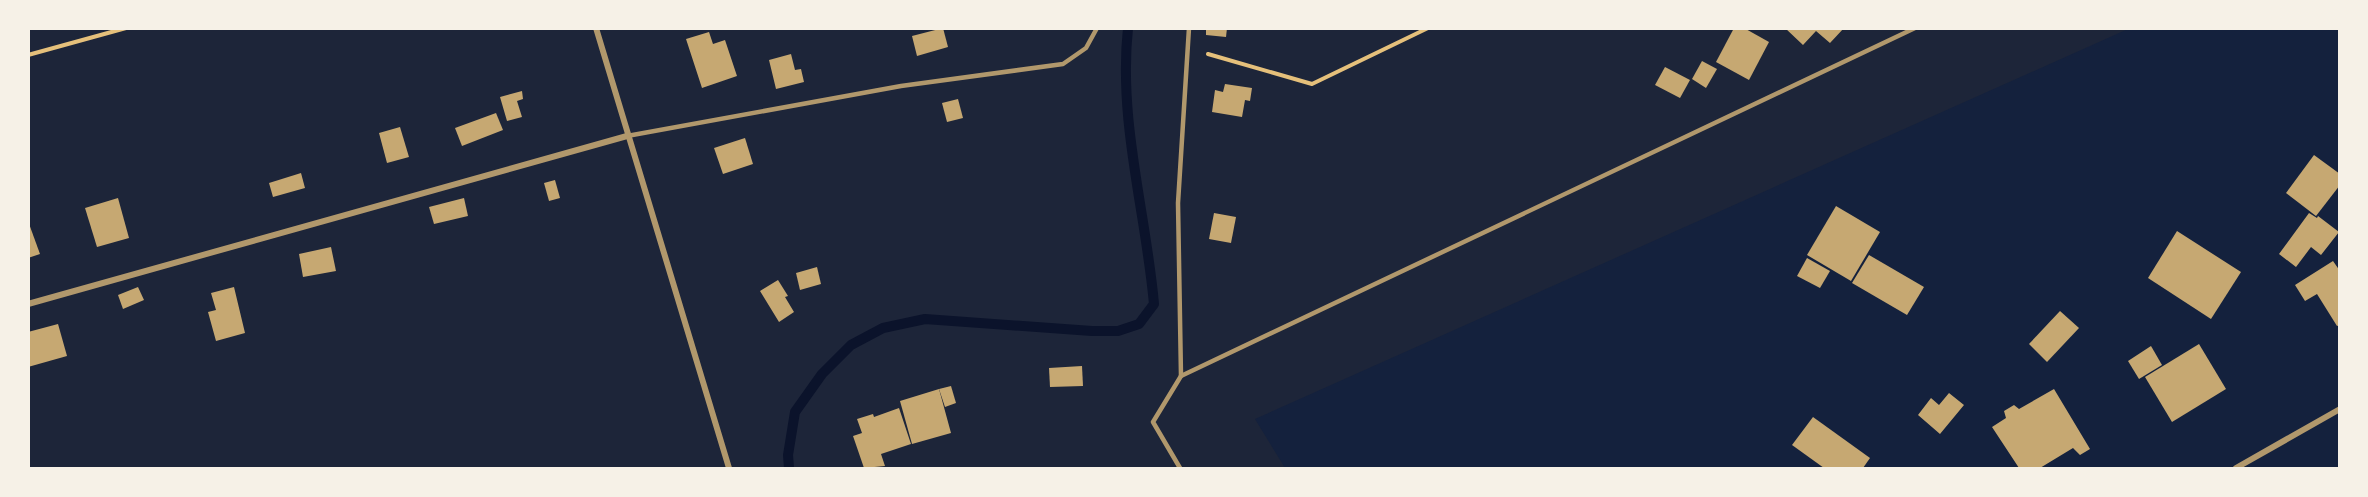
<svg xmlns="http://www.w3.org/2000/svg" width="2368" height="497" viewBox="0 0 2368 497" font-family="'IBM Plex Serif',serif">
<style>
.green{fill:#1d2539}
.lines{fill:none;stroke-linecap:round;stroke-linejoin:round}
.stream{stroke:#0b132b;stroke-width:10}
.building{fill:#c6a872}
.path{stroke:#e5c07b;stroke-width:4}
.service{stroke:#b1986c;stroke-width:4.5}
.minor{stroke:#b1986c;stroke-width:6}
</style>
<rect width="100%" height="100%" fill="#14213d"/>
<!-- green -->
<polygon class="green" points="28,29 2128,29 1255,419 1285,468 29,468"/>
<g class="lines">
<!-- stream -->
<path class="stream" d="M789,468l-1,-13 7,-43 27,-38 29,-29 32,-17 42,-9 167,12h26l21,-7 15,-20c-8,-91 -36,-183 -26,-276"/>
</g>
<!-- building -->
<g class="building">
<polygon points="943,28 948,47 917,56 912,36"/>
<polygon points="1206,28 1227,28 1226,37 1206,35"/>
<polygon points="1734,28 1744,28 1769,42 1749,80 1716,62"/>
<polygon points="1785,28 1844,28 1830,43 1816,31 1803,45"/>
<polygon points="709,32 713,44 725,40 737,76 702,88 686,39"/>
<polygon points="791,54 795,70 801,69 804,82 776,89 769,60"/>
<polygon points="1702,61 1717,69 1706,88 1692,79"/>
<polygon points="1665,67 1690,80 1680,98 1655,85"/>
<polygon points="1225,84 1252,88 1250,101 1245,100 1242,117 1212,112 1215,90 1223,92"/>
<polygon points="522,91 523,99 517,101 522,117 507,121 500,97"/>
<polygon points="958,99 963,118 947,122 942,103"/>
<polygon points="496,113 503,130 462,146 455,128"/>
<polygon points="400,127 409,157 387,163 379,133"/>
<polygon points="745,138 753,164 723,174 714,148"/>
<polygon points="2314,155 2340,174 2340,185 2316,216 2286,193"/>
<polygon points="301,173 305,188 273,197 269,183"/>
<polygon points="555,180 560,198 549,201 544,183"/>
<polygon points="118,198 129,238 97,247 85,208"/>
<polygon points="464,198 468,216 434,224 429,207"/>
<polygon points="1836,206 1880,232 1851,281 1807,255"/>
<polygon points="1214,213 1236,217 1231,243 1209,239"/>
<polygon points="2309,213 2317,218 2318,216 2339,232 2321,255 2311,247 2296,267 2279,254"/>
<polygon points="28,221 40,254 28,258"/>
<polygon points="2177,231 2241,272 2211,319 2148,278"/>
<polygon points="331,247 336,271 303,277 299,254"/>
<polygon points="1869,255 1924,287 1907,315 1852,283"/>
<polygon points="1807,258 1830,271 1820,288 1797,276"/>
<polygon points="2333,261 2340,271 2340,325 2337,326 2317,294 2305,301 2295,285"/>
<polygon points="817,267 821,284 800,290 796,273"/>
<polygon points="778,280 788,296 785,297 794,312 779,322 760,291"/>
<polygon points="138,287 144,300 123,309 118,295"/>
<polygon points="234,287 245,333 216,341 208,312 216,310 211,293"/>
<polygon points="2060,311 2079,328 2047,362 2029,344"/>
<polygon points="58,324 67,356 28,367 28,332"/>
<polygon points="2199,344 2226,389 2172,422 2145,377"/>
<polygon points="2151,346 2162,365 2139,379 2128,361"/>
<polygon points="1082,366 1083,386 1050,387 1049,368"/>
<polygon points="951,386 956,403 945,407 939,389"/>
<polygon points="939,389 951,433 912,444 900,401"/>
<polygon points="2054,389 2090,449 2080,455 2073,448 2040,468 2019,468 1992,427 2006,418 2004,411 2014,405 2019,409"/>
<polygon points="1949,393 1964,405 1940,434 1918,415 1931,398 1939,405"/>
<polygon points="899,408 911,444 881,454 885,466 864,468 853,436 862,433 857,419 873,414 874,417"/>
<polygon points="1813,417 1870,458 1863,468 1824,468 1792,445"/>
</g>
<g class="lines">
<!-- path -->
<g class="path">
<polyline points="1208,54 1312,84 1428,28"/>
<polyline points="28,55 126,28"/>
</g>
<!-- service -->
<g class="service">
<polyline points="627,136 901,86 1063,64 1086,48 1097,28"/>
<polyline points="1181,376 1178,203 1189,28"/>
<polyline points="1180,468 1153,422 1181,376 1915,28"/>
</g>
<!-- minor -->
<g class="minor">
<polyline points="596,28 729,468"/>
<polyline points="28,304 627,136"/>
<polyline points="2236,468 2340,409"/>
</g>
</g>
<!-- border -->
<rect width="2368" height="497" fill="none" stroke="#f6f1e7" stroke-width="60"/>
</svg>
